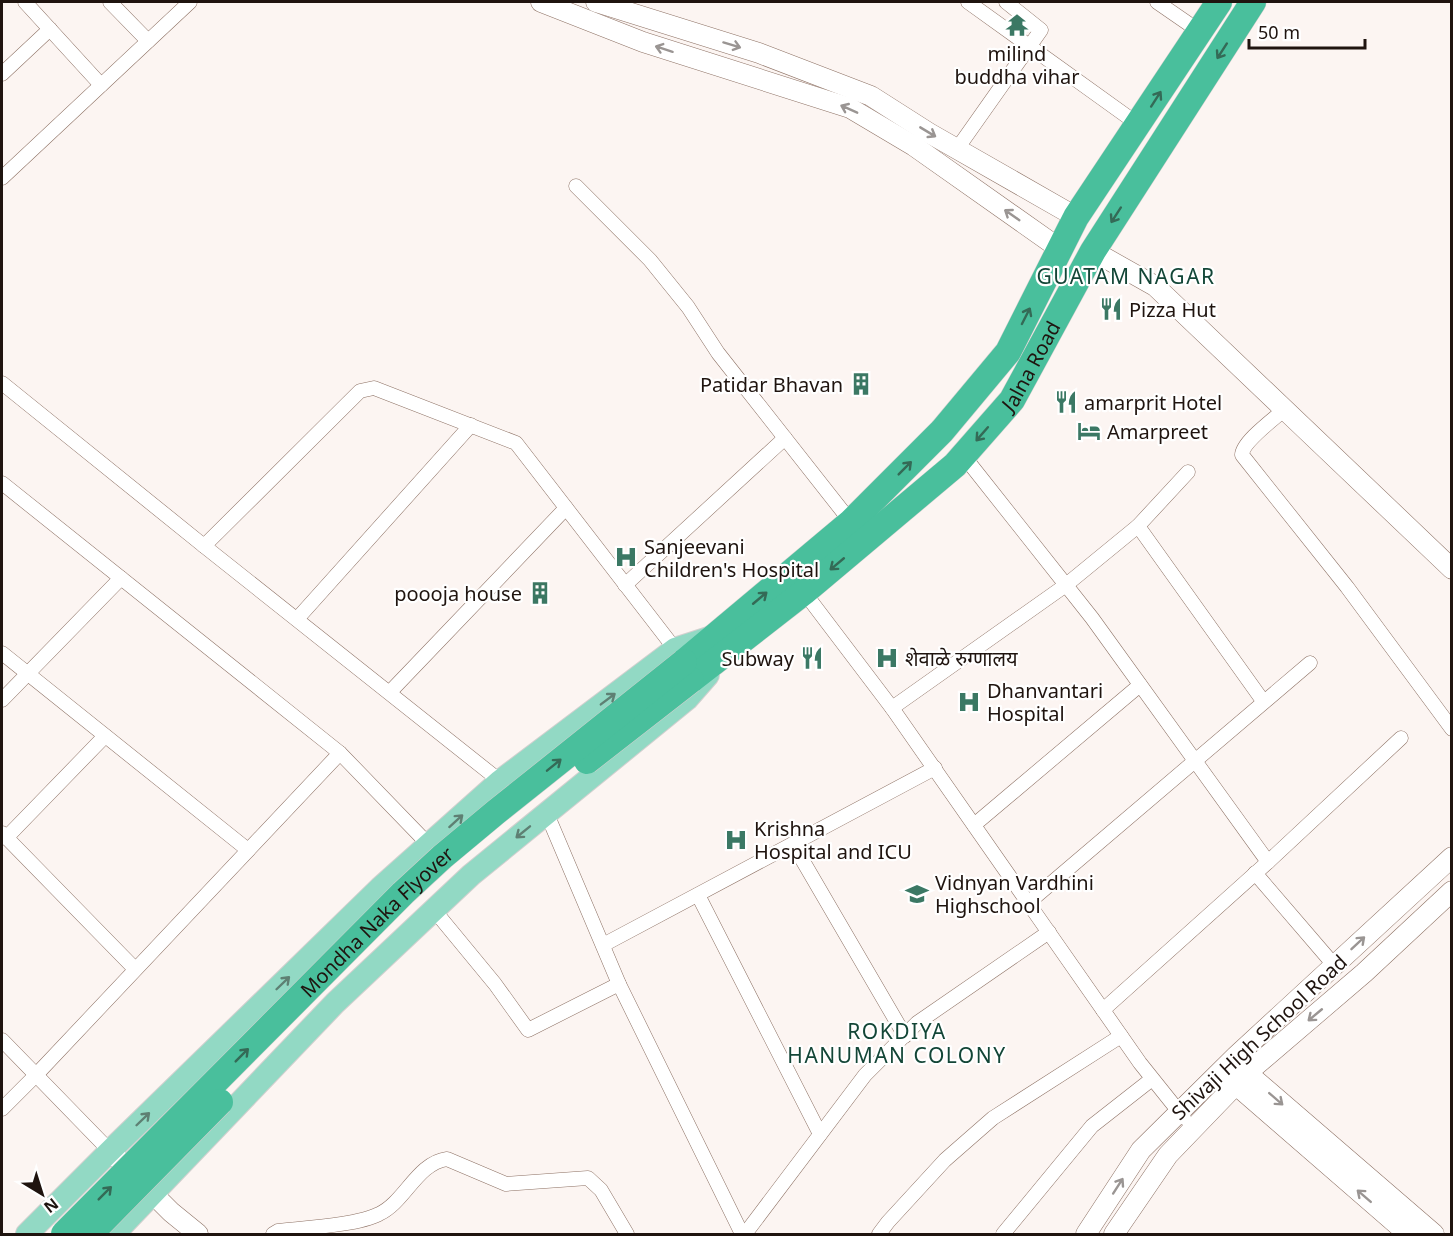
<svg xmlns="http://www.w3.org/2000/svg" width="1453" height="1236" viewBox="0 0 1453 1236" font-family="'Noto Sans','Noto Sans Devanagari',sans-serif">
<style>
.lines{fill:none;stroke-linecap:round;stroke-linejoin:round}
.street-casing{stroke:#8d7164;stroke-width:15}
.secondary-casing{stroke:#8d7164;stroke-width:21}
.primary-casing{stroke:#d2d0cf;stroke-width:24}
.highway-casing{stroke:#d2d0cf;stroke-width:27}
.street{stroke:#fff;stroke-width:14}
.secondary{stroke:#fff;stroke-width:20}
.primary{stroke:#92d9c4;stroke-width:22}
.highway{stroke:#49bf9c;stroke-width:26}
.highway-bridge-casing{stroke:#d2d0cf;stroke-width:27;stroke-linecap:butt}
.highway-bridge{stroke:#49bf9c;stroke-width:26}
.oneway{stroke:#9a9593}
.oneway2{stroke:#346a56}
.oneway3{stroke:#5e8073}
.labels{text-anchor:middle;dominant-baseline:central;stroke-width:4.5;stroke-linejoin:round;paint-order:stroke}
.poi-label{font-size:20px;fill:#1f140f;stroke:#fff;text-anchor:start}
.street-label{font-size:20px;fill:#1f140f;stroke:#fff}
.neighbourhood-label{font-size:21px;letter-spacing:1.5px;fill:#134637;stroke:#fff}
</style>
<rect width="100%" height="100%" fill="#fcf5f2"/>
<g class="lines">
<!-- street casing -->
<g class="street-casing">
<g id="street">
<polyline points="25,2 101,85"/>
<polyline points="110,2 148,41"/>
<polyline points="968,2 1139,125"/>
<polyline points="1157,2 1199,31"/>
<polyline points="2,74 50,29"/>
<polyline points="957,149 1041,30 1006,2"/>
<polyline points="2,178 190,2"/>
<polyline points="576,186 650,260 688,307 718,353 851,522"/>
<polyline points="2,383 204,546 500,781"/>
<path d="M1285,409c-11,10 -43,33 -43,46l105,132 105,142"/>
<polyline points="963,455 1092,618 1268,862"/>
<polyline points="2,483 340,753 429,845"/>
<polyline points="1138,526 1263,701"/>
<polyline points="204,546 360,391 374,388 516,443 675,649"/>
<polyline points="625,585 785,438"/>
<polyline points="804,592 892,708 1140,1063 1184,1118"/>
<polyline points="297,619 471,425"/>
<polyline points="2,653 248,850"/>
<polyline points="390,692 566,508"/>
<polyline points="2,700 121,578"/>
<polyline points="892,708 1066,585 1138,526 1188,472"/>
<polyline points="547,814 619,984 742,1234"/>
<polyline points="974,825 1140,685"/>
<polyline points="2,833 135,969"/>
<polyline points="6,838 105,736"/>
<polyline points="793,844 905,1036"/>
<polyline points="1255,873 1334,965"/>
<polyline points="698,895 820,1134"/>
<polyline points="1028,903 1310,663"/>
<polyline points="434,910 495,984 528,1030 619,984"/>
<polyline points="603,945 935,768"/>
<polyline points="1103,1010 1268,862 1401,738"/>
<polyline points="2,1040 110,1151"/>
<polyline points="2,1109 36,1075 340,753"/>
<path d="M273,1234l5,-3c26,-3 80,-6 101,-17 26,-12 38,-51 68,-55l59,25 82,-6 13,12 26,44"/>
<polyline points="745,1234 865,1075 917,1023 1049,932"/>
<polyline points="879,1234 888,1222 945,1160 993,1118 1121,1036"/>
<polyline points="1003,1234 1092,1126 1152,1079"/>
</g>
</g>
<!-- secondary casing -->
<g class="secondary-casing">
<g id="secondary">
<polyline points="541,2 643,42 850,108 914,146 1060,249"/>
<polyline points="596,2 759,53 871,96 929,133 1076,217"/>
<polyline points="1093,251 1155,286 1452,569"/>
<polyline points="1239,1066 1434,1234"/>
<polyline points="1227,1077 1408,1234"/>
<polyline points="110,1151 171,1212 198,1234"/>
<polyline points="1086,1234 1141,1150 1236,1056 1452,857"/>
<polyline points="1114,1234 1168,1155 1247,1073 1364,973 1452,891"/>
</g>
</g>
<!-- primary casing -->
<g class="primary-casing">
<g id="primary">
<polyline points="27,1234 110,1151 380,888 500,781 675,649 712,637"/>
<polyline points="114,1234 335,1003 471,875 687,699 708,675"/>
</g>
</g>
<!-- highway casing -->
<g class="highway-casing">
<g id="highway">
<polyline points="684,662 851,522 942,431 1008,352 1076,217 1219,2"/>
<path id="s1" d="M691,680l113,-88 151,-127 57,-65 81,-149 160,-249"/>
</g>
</g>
<!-- street -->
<use href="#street" class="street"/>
<!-- secondary -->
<use href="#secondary" class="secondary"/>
<!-- primary -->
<use href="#primary" class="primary"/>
<!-- highway -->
<use href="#highway" class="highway"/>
<!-- highway-bridge casing -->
<g class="highway-bridge-casing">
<g id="highway-bridge">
<polyline points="587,761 691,680"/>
<path id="s2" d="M64,1234l339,-341 39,-36 54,-45 188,-150"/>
<polyline points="90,1234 220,1102"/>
</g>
</g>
<!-- highway-bridge -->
<use href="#highway-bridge" class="highway-bridge"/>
</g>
<!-- one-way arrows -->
<defs><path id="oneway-shaft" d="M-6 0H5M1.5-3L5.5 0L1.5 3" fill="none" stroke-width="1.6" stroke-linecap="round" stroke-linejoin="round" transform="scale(1.5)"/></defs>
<g class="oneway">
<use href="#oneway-shaft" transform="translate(732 45) rotate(17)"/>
<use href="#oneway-shaft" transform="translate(664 49) rotate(-162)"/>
<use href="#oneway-shaft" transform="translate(849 109) rotate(-156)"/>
<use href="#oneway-shaft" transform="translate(928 132) rotate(31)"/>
<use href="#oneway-shaft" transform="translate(1012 215) rotate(-145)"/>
<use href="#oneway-shaft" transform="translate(1358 943) rotate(-43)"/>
<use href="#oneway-shaft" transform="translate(1315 1015) rotate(140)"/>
<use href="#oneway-shaft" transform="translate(1276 1099) rotate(41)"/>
<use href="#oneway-shaft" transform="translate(1118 1186) rotate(-57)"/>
<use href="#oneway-shaft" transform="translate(1364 1196) rotate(-139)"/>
</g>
<g class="oneway2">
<use href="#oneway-shaft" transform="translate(1222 51) rotate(123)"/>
<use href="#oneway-shaft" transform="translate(1156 99) rotate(-57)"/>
<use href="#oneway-shaft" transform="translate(1116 215) rotate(123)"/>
<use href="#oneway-shaft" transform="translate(1026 316) rotate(-63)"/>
<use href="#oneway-shaft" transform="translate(982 434) rotate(131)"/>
<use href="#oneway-shaft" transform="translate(905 468) rotate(-45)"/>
<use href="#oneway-shaft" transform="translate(837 564) rotate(140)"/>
<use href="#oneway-shaft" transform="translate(760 598) rotate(-40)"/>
<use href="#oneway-shaft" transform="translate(554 765) rotate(-39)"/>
<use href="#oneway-shaft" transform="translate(242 1055) rotate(-45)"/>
<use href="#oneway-shaft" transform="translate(105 1193) rotate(-45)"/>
</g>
<g class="oneway3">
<use href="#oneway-shaft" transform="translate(608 699) rotate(-37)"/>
<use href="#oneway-shaft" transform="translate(456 821) rotate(-42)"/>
<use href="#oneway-shaft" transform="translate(523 832) rotate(141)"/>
<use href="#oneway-shaft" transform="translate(283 983) rotate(-44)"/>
<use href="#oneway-shaft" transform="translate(143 1119) rotate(-44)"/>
</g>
<!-- icons -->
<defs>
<g id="temple-bare" transform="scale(1.8)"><path d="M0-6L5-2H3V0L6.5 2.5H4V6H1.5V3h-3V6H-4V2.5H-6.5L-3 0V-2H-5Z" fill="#3b7864" stroke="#fff" stroke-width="2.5" paint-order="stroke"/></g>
<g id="restaurant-bare" transform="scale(1.8)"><path d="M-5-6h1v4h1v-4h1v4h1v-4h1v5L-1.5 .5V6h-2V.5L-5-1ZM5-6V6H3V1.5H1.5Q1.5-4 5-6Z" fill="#3b7864" stroke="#fff" stroke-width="2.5" paint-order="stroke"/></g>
<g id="building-bare" transform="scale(1.8)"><path d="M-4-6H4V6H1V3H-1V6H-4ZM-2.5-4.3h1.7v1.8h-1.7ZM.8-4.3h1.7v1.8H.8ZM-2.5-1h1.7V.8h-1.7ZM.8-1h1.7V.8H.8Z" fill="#3b7864" stroke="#fff" stroke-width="2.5" paint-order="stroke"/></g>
<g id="hotel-bare" transform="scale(1.8)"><path d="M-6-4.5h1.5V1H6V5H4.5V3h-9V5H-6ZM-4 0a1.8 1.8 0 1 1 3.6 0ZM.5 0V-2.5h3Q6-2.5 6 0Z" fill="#3b7864" stroke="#fff" stroke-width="2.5" paint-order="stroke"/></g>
<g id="hospital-bare" transform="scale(1.8)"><path d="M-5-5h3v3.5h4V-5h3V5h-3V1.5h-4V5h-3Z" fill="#3b7864" stroke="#fff" stroke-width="2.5" paint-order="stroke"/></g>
<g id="school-bare" transform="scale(1.8)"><path d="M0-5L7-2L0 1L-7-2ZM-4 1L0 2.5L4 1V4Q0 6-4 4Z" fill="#3b7864" stroke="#fff" stroke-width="2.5" paint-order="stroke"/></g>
</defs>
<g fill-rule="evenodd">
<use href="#temple-bare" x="1017" y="25"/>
<use href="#restaurant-bare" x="1111" y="309"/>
<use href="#building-bare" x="861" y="384"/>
<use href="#restaurant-bare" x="1066" y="402"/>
<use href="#hotel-bare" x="1089" y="431"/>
<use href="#hospital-bare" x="626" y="557"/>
<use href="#building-bare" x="540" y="593"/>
<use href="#restaurant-bare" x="812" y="658"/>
<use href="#hospital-bare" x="887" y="658"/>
<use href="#hospital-bare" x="969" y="702"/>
<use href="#hospital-bare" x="736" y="840"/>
<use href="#school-bare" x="917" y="894"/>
</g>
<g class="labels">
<!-- poi labels -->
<g class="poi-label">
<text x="1017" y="53" text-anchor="middle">milind<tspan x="1017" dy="23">buddha vihar</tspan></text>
<text x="1129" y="309">Pizza Hut</text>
<text x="843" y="384" text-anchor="end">Patidar Bhavan</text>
<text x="1084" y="402">amarprit Hotel</text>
<text x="1107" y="431">Amarpreet</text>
<text x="644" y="546">Sanjeevani<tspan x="644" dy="23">Children's Hospital</tspan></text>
<text x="522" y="593" text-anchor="end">poooja house</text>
<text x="794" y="658" text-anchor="end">Subway</text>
<text x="905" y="658">शेवाळे रुग्णालय</text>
<text x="987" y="690">Dhanvantari<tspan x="987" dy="23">Hospital</tspan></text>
<text x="754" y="828">Krishna<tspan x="754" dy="23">Hospital and ICU</tspan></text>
<text x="935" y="882">Vidnyan Vardhini<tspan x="935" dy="23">Highschool</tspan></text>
</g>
<!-- street labels -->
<g class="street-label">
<text stroke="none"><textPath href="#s1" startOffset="466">Jalna Road</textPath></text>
<text stroke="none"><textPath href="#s2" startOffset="442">Mondha Naka Flyover</textPath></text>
<text transform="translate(1259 1037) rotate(-43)">Shivaji High School Road</text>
</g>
<!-- neighbourhood labels -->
<g class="neighbourhood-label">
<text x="1126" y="276">GUATAM NAGAR</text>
<text x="897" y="1031">ROKDIYA<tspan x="897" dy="24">HANUMAN COLONY</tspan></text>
</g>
</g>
<!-- border -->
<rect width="1453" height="1236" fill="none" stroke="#1f140f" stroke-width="6"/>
<!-- north arrow -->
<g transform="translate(42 1194) rotate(142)" stroke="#ffffff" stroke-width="4.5" paint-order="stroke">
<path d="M0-4.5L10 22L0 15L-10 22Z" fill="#1f140f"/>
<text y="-9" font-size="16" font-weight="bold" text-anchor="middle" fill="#1f140f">N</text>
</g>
<!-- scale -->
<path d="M1249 39v9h116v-9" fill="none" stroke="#1f140f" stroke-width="3"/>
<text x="1258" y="39" font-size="18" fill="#1f140f" stroke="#ffffff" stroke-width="4.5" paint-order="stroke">50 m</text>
</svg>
